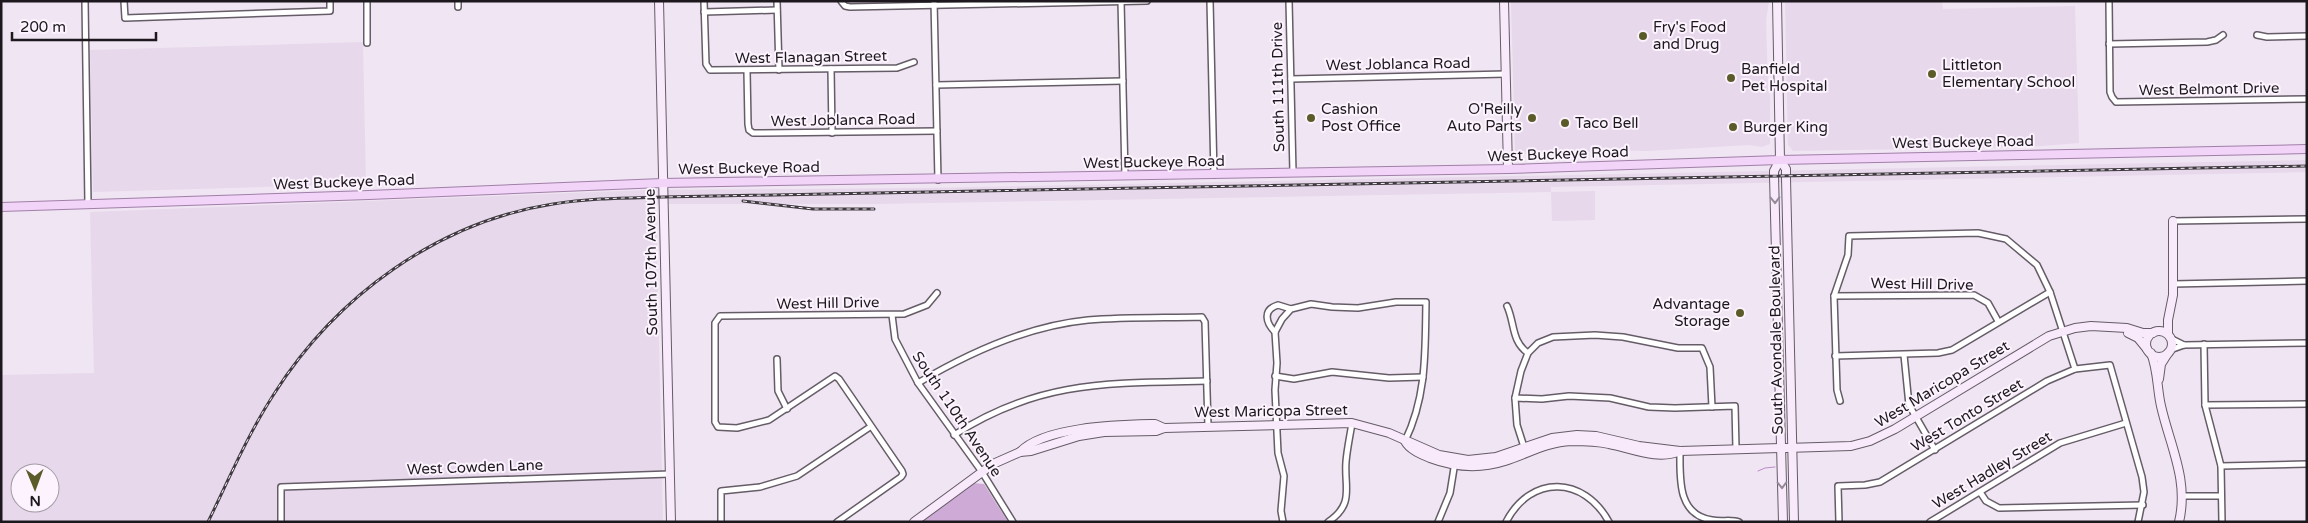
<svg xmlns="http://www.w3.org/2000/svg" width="2308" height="523" viewBox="0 0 2308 523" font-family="'Varela Round',sans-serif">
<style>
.built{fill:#e7d8eb;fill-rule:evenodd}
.green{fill:#ceaad7}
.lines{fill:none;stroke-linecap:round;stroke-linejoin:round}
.stream{stroke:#be8aca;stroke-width:1}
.street-casing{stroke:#655c67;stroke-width:8}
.secondary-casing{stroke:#655c67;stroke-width:10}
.primary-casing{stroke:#a17fa8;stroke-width:10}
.street{stroke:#fff;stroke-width:5}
.secondary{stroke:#f8e9fb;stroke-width:8}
.primary{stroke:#f1d4f8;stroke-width:8}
.rail-casing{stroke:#403b41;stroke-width:3}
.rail{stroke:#fcf3fe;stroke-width:1;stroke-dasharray:4;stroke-linecap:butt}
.oneway{stroke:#958b97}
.poi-dot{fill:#5a5b28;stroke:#fcf3fe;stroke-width:2}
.labels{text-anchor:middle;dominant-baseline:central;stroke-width:4;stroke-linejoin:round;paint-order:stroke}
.poi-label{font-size:15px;fill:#1c181d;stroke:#fcf3fe;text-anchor:start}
.street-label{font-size:15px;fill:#1c181d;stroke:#fcf3fe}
</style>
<rect width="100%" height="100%" fill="#f0e5f2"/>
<!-- built -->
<g class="built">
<polygon points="1563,1 1769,1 1766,21 1768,89 1770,96 1770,144 1762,147 1749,145 1647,151 1597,150 1582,153 1518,154 1515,150 1511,2"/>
<polygon points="1785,1 1942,1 1943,9 2075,6 2079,143 2029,147 1793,151 1788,145"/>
<polygon points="363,42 366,184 93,192 90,50"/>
<path d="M2307,160v12l-756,15v5l44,-1v29l-43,1 -1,-29 -676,12h-219l7,318h-662v-147l93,-2 -4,-161 557,-22 280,-2zM20,473h30v30h-30z"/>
</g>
<!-- green -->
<polygon class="green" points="973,483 984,484 1008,522 921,522"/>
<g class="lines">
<!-- stream -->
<polyline class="stream" points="1758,471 1765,468 1775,467"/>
<!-- street casing -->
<g class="street-casing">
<g id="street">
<polyline points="85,1 88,204"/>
<polyline points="124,1 125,18 330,11 330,1"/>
<polyline points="367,1 367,43"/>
<polyline points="458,1 458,7"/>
<polyline points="704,1 706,64 710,70 897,68 914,62"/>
<polyline points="777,1 779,70"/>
<polyline points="841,1 845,6 850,7 1147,1"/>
<polyline points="934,1 938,180"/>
<polyline points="1121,1 1125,176"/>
<polyline points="1210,1 1214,175"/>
<polyline points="1289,1 1293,173"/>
<polyline points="2109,1 2110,92 2112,97 2116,102 2307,99"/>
<polyline points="704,12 777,10"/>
<polyline points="2257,35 2267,37 2307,36"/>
<polyline points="2109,44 2207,42 2216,40 2223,35"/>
<polyline points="831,69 832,133"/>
<polyline points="747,71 748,124 749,130 753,133 937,131"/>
<polyline points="1291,79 1506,74"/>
<polyline points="936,85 1123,81"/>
<polyline points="2173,221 2307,219"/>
<polyline points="2173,284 2307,281"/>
<polyline points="1834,296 1974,295 1988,303 1998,321"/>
<path d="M1507,306c8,17 4,35 21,47"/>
<polyline points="892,315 895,339 918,383 982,472 1013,522"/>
<path d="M1275,332c-9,-9 -13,-22 3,-27l13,4"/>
<polyline points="2170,338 2184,345"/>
<polyline points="2204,344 2205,405 2221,466 2222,522"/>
<polyline points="2170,350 2184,345 2307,343"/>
<polyline points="1904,355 1909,405 1935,450"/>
<polyline points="1835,356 1938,353 1952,350 2050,292"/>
<polyline points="777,359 778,391 787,409"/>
<polyline points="1275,376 1294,379 1332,372 1389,378 1423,377"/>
<path d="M918,383c52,-31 109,-57 170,-63 38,-3 76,-2 114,-3l3,5 3,104"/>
<polyline points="1515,398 1542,399 1569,396 1610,398 1649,407 1675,408 1735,406 1736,449"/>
<polyline points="1840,401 1837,390 1834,296 1848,255 1849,236 1978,233 2006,239 2037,265 2050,292 2075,369"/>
<polyline points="2205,405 2307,404"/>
<path d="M954,435c85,-55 156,-52 253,-54"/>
<polyline points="1525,450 1517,425 1515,398 1521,371 1528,353 1538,343 1553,337 1595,335 1623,337 1678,348 1702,348 1710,367 1712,407"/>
<path d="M1680,451c0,27 -3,64 32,69 9,2 20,-1 27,2"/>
<polyline points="2221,466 2307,464"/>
<polyline points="1980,492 1986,501 1999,508 2143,505"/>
<polyline points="2182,496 2221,496"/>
<polyline points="281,522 281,487 670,474"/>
<polyline points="721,522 721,491 760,487 797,476 870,427"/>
<polyline points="837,522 901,477 903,474 902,471 839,379 835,376 769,420 737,428 718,427 715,422 715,323 720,316 904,314 927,305 937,293"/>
<path d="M1283,522l-2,-11 3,-35 -6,-23 -3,-63 2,-27 -2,-31 7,-13 9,-10 20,-5 21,3 26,1 38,-6h30c-1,49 1,94 -21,139"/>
<path d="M1328,522c27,-18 16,-35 18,-60 1,-13 4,-26 6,-39"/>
<polyline points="1438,522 1450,493 1455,462"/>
<path d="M1506,522c25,-48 78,-46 103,0"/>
<polyline points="1839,522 1838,486 1865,485 1880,482 2047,381 2075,369 2110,365 2142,477 2144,492 2138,522"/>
<polyline points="1930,522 2060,443 2126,423"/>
</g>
</g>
<!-- secondary casing -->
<g class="secondary-casing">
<g id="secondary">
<polyline points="659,1 671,522"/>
<polyline points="1504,1 1508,169"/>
<polyline points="1777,1 1780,160 1774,171 1774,176 1783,522"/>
<polyline points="1780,160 1786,169 1786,178 1794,522"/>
<circle cx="2159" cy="344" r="13"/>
<polyline points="2128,333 2138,338 2147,349"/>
<polyline points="2168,334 2168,320 2173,295 2173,221"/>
<path d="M2151,353c7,17 6,36 10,53 9,40 28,74 18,116"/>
<polyline points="2159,379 2161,364 2168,353"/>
<path d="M1405,441c5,9 16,13 25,17 24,9 50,11 75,3 22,-7 42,-19 66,-20 13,0 25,0 38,3 22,4 49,17 71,7"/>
<path d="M1020,452c25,-26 100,-27 135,-28l9,4"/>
<polyline points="914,522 993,464 1020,452 1031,451 1079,436 1104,432 1156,431 1164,428 1352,423 1389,433 1439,455 1468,460 1496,457 1552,438 1577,435 1596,436 1639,446 1680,451 1851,446 1870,441 1895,429 2049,336 2075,328 2091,326 2127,328 2143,333 2153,333"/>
</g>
</g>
<!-- primary casing -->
<g class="primary-casing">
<polyline id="primary" points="1,207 369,195 662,183 1508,169 1780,160 2307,149"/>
</g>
<!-- street -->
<use href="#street" class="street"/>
<!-- secondary -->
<use href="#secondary" class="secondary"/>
<!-- primary -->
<use href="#primary" class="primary"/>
<!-- rail casing -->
<g class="rail-casing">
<g id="rail">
<polyline points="743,201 813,209 874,209"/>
<path d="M208,522c21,-43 40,-88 66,-128 62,-98 164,-172 279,-190 37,-6 73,-6 110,-7l1644,-31"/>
</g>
</g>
<!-- rail -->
<use href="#rail" class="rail"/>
</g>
<!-- one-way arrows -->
<defs><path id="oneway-chevron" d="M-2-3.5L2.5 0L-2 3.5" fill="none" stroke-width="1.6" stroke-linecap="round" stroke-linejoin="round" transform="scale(1.25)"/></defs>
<g class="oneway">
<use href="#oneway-chevron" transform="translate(1775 200) rotate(89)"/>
<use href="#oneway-chevron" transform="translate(1782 485) rotate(89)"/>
</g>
<!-- markers -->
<g class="poi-dot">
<circle cx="1643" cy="36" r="5"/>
<circle cx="1932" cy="74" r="5"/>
<circle cx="1731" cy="78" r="5"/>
<circle cx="1311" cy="118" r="5"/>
<circle cx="1532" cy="118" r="5"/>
<circle cx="1565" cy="123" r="5"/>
<circle cx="1733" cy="127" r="5"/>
<circle cx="1740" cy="313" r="5"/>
</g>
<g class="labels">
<!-- poi labels -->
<g class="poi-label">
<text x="1653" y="27">Fry's Food<tspan x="1653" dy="17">and Drug</tspan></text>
<text x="1942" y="65">Littleton<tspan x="1942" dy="17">Elementary School</tspan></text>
<text x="1741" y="69">Banfield<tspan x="1741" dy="17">Pet Hospital</tspan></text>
<text x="1321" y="109">Cashion<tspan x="1321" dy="17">Post Office</tspan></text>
<text x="1522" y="109" text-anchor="end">O'Reilly<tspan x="1522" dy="17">Auto Parts</tspan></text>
<text x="1575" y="123">Taco Bell</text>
<text x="1743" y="127">Burger King</text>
<text x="1730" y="304" text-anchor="end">Advantage<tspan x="1730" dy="17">Storage</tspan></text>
</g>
<!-- street labels -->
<g class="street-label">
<text transform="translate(811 57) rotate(-1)">West Flanagan Street</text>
<text transform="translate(1398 64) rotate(-1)">West Joblanca Road</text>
<text transform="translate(1278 87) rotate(-91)">South 111th Drive</text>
<text transform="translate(2209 89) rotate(-1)">West Belmont Drive</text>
<text transform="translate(843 120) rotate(-1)">West Joblanca Road</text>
<text transform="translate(1963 142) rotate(-1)">West Buckeye Road</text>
<text transform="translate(1558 154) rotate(-2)">West Buckeye Road</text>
<text transform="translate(1154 162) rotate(-1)">West Buckeye Road</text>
<text transform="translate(749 168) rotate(-1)">West Buckeye Road</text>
<text transform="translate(344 182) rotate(-2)">West Buckeye Road</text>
<text transform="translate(651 262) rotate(-91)">South 107th Avenue</text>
<text transform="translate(1922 284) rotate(1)">West Hill Drive</text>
<text transform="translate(828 303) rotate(-1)">West Hill Drive</text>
<text transform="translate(1776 340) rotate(-91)">South Avondale Boulevard</text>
<text transform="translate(1942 384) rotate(-31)">West Maricopa Street</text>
<text transform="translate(1271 411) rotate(-1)">West Maricopa Street</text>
<text transform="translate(957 414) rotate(56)">South 110th Avenue</text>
<text transform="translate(1967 415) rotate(-31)">West Tonto Street</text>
<text transform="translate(475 467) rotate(-2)">West Cowden Lane</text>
<text transform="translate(1992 470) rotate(-31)">West Hadley Street</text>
</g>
</g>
<!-- border -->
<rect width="2308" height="523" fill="none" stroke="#1c181d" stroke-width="5"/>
<!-- north arrow -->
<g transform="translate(35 488) rotate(179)"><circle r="24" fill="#fcf3fe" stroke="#a29ba4"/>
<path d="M0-4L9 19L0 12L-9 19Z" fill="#5a5b28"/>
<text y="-8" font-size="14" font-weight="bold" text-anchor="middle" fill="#1c181d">N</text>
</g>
<!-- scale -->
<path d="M12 32v8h144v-8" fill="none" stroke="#1c181d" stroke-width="2.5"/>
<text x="20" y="32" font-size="15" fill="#1c181d" stroke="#fcf3fe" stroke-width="4" paint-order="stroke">200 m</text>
</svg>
